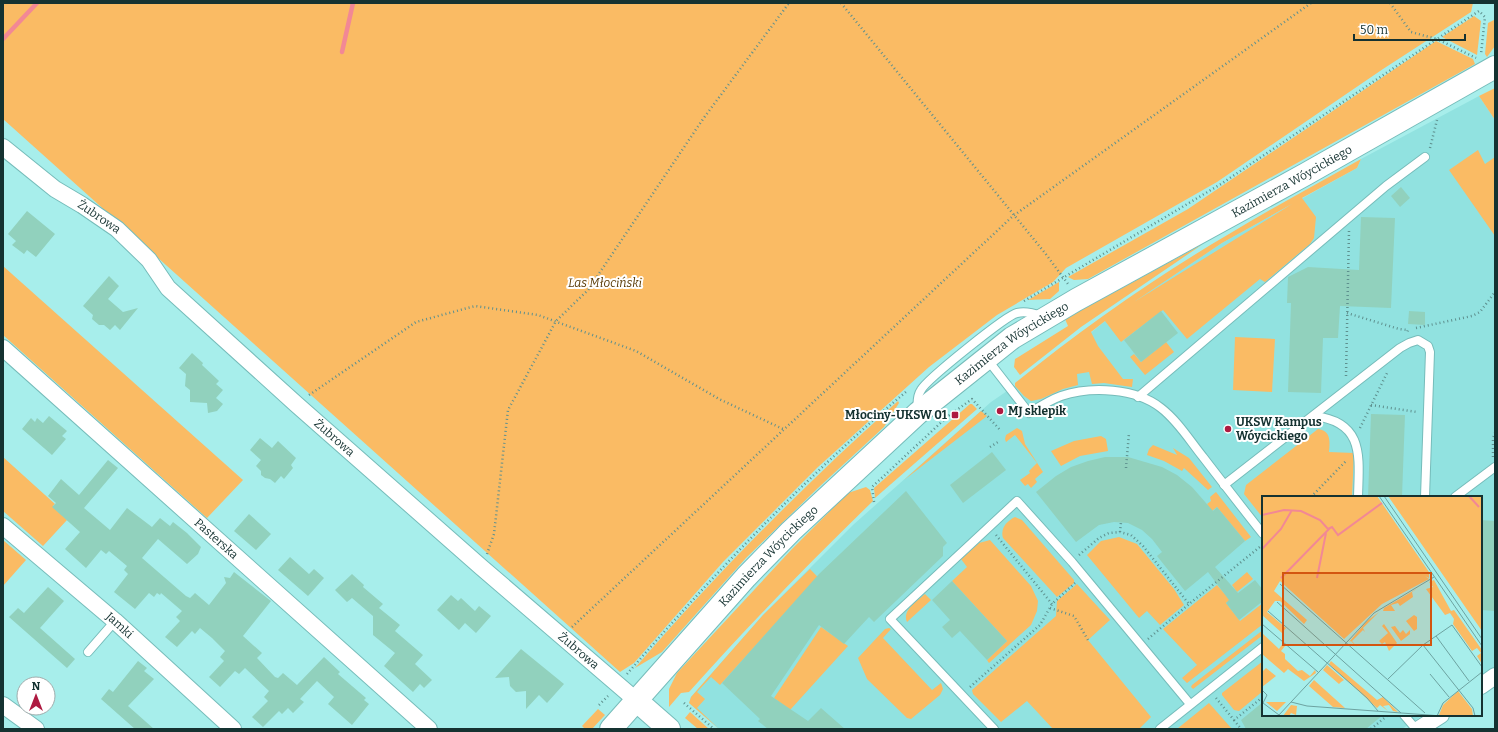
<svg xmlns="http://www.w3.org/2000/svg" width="1498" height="732" viewBox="0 0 1498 732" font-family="Bitter,serif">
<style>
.built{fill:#91e2e0}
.green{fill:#fabb64;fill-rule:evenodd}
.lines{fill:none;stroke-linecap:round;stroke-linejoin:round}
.stream{stroke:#f28895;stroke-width:4.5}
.building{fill:#91d1bd}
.lane-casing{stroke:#76bcba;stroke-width:10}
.street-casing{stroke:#76bcba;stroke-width:18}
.secondary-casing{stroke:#76bcba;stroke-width:24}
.path{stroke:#5e908e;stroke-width:2.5;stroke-dasharray:1 3;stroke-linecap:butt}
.lane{stroke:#fff;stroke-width:8}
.street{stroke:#fff;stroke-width:16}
.secondary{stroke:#fff;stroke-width:22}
.poi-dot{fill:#ae1a41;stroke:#fff;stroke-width:1.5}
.labels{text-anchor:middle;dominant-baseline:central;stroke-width:4;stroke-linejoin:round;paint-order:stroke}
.street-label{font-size:12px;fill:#153231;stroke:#fff}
.park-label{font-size:12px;font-style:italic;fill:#593a05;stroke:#fff}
.poi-label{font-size:12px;font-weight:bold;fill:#153231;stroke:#fff;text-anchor:start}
.inset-river{fill:none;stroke:#f28895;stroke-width:2}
.inset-road{fill:none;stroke:#6da3a1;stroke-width:1}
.view{fill:#d35510;fill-opacity:0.15;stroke:#d35510;stroke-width:2}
.inset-edge{fill:none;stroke:#153231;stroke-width:2}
</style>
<rect width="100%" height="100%" fill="#a7eeeb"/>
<!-- built -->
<polygon class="built" points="1479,96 1495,120 1495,669 1481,678 1481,497 1263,497 1263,715 1423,715 1402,729 719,729 689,703 691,697 763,615 853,525 991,402 1082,340 1105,321 1222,243 1357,168 1361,159"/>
<!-- green -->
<g class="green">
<polygon points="3,3 1473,3 1471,12 1383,69 1217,182 1066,268 1053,282 997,315 929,367 818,467 723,562 634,663 620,672 3,119"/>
<polygon points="1474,16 1481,21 1477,55 1442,37"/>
<polygon points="1494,20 1495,46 1487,57 1485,54 1488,23"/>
<polygon points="1436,41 1473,59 1475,64 1088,279 1074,280 1068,277 1188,209"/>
<polygon points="1495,88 1495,120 1479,96"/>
<polygon points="1478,150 1485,164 1495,157 1495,236 1449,170"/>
<path d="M1361,159l-4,9 -55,30 14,19 -2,21 -4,6 -45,38 -5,-3 -73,60 -24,-29 -42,32 -16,-21 -14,11 7,14 25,33h10l-1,8 -28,-4 -12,1 -3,-12 -12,2 1,11 -15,4 -22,10 -10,2 -7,-5 -9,-10v-3c67,-54 139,-105 214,-149 43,-26 88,-50 132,-75zM1292,204l-158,98 88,-59z"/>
<polygon points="1203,244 1081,327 1020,375 1014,367 1015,359 1068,326 1065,319"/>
<polygon points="3,266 243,480 207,518 3,335"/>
<polygon points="1059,282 1059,291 1050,299 1028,300"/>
<polygon points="1235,337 1275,339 1272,392 1233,390"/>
<polygon points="1166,342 1174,352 1145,375 1130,357 1134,354 1141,362"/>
<path d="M898,401l1,2 -15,24 -66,61 -72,70 -84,94 -27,16c83,-96 168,-182 263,-267z"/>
<polygon points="970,404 972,404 977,409 875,498 874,488"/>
<polygon points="981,411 987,416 904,480"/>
<polygon points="1017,428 1022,431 1025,444 1043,472 1035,479 1037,482 1031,488 1028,484 1025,486 1020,480 1030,473 1029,471 1037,463 1015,435 1006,442 1005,439 1006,435"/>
<path d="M1318,429c13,2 12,12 11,23l25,1 -2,44h-89v21l-19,-24 2,-9z"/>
<polygon points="1101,436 1106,439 1108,451 1080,456 1061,466 1051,451 1074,441"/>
<polygon points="1153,445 1177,455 1173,448 1189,458 1212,487 1208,490 1184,468 1182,471 1164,461 1147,455 1149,449"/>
<polygon points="3,457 55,504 53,506 67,520 43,546 3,511"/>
<path d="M866,487l4,3 3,11c-64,62 -125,125 -184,191l-8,1 -12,14v-18l8,-16 115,-124 56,-56z"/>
<polygon points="1216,492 1251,537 1245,541 1217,507 1212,511 1207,504 1211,501 1210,497"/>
<path d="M1015,517l7,3 52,60v3l-17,14 -54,-59c-3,-10 4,-17 12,-21z"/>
<polygon points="1119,537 1137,544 1174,589 1184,605 1160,625 1147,611 1139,618 1087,555 1101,541"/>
<polygon points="3,540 26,560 3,586"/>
<polygon points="990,540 1031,586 1038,601 1037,611 1031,625 989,663 987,660 1007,641 952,581 967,567 961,559 979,543"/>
<polygon points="810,569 837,597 811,584 720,685 711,677 697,692 705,699 697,708 719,729 689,703 691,697 763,615"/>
<polygon points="1247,572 1253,579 1237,592 1232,585"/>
<polygon points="1077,584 1110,620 1088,640 1151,717 1139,729 1053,729 1027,701 1001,722 973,694 972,690 1056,616 1057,601"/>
<polygon points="1217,585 1230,600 1226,603 1240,621 1263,603 1263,624 1187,683 1182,678 1197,665 1163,629"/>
<path d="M925,594l6,6 -24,22c-5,-12 10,-21 18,-28z"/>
<polygon points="821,627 848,646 790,710 774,698"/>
<polygon points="889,628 891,629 883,638 932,690 941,683 943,689 940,695 911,719 907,718 867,679 858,658 885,629"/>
<polygon points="1263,630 1263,635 1193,689 1191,687 1192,685"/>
<polygon points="1263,661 1263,691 1239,711 1234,710 1222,695 1222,693"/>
<polygon points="1209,703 1232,729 1177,729"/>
<polygon points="598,709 605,715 592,729 585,729 582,726"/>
<polygon points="690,712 709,729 698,729 685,718"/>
</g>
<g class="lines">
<!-- stream -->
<g class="stream">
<polyline points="3,39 37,3"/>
<polyline points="342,52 353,3"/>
</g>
</g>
<!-- building -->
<g class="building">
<polygon points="1401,187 1410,198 1400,207 1391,196"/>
<polygon points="27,211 55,234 36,257 27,250 24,254 12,245 16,241 8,234"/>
<polygon points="1361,217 1395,218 1391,308 1340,306 1338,338 1323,338 1321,393 1288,392 1291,303 1287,303 1288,277 1308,267 1359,270"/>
<polygon points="109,276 119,286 108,299 123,312 138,308 120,330 115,325 110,330 104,325 99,325 92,319 93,315 83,306"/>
<polygon points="1161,311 1178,333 1141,362 1124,340"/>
<polygon points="1409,311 1425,312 1425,325 1408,324"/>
<polygon points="192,353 203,363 202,365 219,381 216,384 223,390 216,398 223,404 217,411 208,413 207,403 190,402 190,390 185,386 186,374 179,368"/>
<polygon points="1371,414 1405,415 1402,497 1368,497"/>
<polygon points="49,416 67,431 62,436 66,439 52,455 22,429 31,418 35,422 37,418 43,423"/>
<polygon points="260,438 272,448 278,441 296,458 291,465 293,468 284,479 281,476 275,483 270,479 265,478 261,475 261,471 256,466 261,460 250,450"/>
<polygon points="992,452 1006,470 963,503 950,485"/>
<polygon points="1105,457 1128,457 1162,467 1177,475 1192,487 1213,511 1217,507 1245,541 1215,567 1238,593 1255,580 1263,590 1263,601 1239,620 1226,603 1229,600 1208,572 1185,591 1157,556 1162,552 1152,539 1142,530 1128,523 1114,522 1099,525 1076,542 1036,492 1056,476 1071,467 1088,461"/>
<polygon points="108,460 118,468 84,508 110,530 127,508 152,527 160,518 170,526 173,522 187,533 201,547 198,554 187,564 158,539 142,558 186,596 190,598 195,593 209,605 226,583 224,577 230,578 234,572 271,601 243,636 262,653 257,658 275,677 278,678 283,673 297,685 324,657 340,672 338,674 366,698 364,700 369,704 352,725 328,704 334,697 317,681 300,699 304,702 293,713 288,708 282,714 279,711 263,727 252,717 268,701 264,697 269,691 245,668 239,674 235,671 220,687 209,677 224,661 220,657 225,651 212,638 200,628 195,634 192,631 177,647 165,637 180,621 176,617 182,611 161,593 160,595 157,593 154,597 149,593 135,609 114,592 128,574 124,570 127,566 109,551 106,554 101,550 86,568 65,549 80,532 52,507 56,503 48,496 61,479 79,495"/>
<polygon points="906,491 947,543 943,547 943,556 874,622 869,617 844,644 819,625 771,696 808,721 821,708 845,729 768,729 758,721 760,719 722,683 819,574"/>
<polygon points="249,514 271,534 256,550 234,531"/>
<polygon points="1481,520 1495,521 1495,611 1481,610"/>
<polygon points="290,557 309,574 314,569 324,578 308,596 278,570"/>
<polygon points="352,574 364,585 363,587 383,604 379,608 400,625 395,631 423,655 415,664 432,680 424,688 420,684 413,692 384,666 395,653 373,635 373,616 352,598 347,602 335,590"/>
<polygon points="952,581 1007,641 987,660 960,631 952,638 942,627 950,620 932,600"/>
<polygon points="48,587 64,601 40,628 75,659 67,668 9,617 18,608 24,613"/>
<polygon points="451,595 458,601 461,598 475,611 479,606 491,616 476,633 465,623 459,630 437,610"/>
<polygon points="521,649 564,684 547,703 539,695 526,709 526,691 516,692 510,686 509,677 495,678"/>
<polygon points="138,661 147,668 144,671 154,679 128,706 154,729 135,729 101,699 109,689 113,692"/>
<polygon points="1263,702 1263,715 1383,715 1366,729 1246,729 1241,720"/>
</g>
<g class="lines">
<!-- lane casing -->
<g class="lane-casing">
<g id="lane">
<path d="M987,359l42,54c10,-6 21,-13 32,-17 30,-10 75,-8 100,12 17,13 29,33 42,49 20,26 40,52 60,77"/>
<polyline points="1138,397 1386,186 1425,157"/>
<path d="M918,411c-1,-8 -1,-15 3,-21 6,-11 86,-75 96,-77 9,-2 16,0 24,3"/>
<path d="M1314,416c51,6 45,41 44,81"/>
<polyline points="1224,485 1400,348 1409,343 1418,340 1428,346 1430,352 1425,497"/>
<polyline points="1455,497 1495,467"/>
<polyline points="88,652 115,621"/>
<polyline points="1404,715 1416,729"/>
<polyline points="994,729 890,619 1017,501 1072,562 1190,704"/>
<polyline points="1160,729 1263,647"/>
</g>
</g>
<!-- street casing -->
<g class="street-casing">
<g id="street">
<path id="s1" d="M3,147l52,42 27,16 35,24 32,31 19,28 128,116 185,163 156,134"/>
<path id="s2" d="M3,348l426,381"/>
<path id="s3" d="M3,526l112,95 118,108"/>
<polyline points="1481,686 1495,676"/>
<polyline points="3,705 36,729"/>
<polyline points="1419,729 1441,715"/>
</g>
</g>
<!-- secondary casing -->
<g class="secondary-casing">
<g id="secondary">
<polyline points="637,701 669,729"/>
<path id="s4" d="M611,729l135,-152 45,-46 127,-118 94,-75 64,-38 230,-126 189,-107"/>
</g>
</g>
<!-- path -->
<g class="path">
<polyline points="841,3 1045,253 1068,284"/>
<polyline points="1390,3 1411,32 1437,39 1479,11 1485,17 1481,54"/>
<polyline points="1430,148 1437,120"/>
<polyline points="1024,301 1221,184 1437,39 1476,58"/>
<polyline points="1347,313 1399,329 1408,330 1407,333"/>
<polyline points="1416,328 1472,316 1480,312 1495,292"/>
<polyline points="1346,376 1349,231"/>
<polyline points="309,395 416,322 475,306 538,315 636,351 719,399 783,429"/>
<polyline points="1371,405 1417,412"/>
<polyline points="1360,428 1387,373"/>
<polyline points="990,447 998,442"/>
<polyline points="1493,457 1493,438 1495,433"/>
<polyline points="1126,468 1129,433"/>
<polyline points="1311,497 1347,460"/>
<polyline points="874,502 872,487 947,417 972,399 1001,431"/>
<polyline points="1120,532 1121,522"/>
<polyline points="996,535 1052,604"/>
<polyline points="487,554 494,534 508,410 556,321 588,290 703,119 789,3"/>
<polyline points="1079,555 1099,538 1109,533 1120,532 1131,535 1143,546 1189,604 1261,546"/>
<polyline points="1050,608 1074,616 1088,640"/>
<polyline points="572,627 1013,216 1311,3"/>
<polyline points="1148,639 1189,604"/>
<path d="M627,674c87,-100 179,-198 280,-283"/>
<polyline points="970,687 1040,625 1052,604 1075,583"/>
<polyline points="1216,698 1234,720 1263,697"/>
<polyline points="684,703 714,729"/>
<polyline points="599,705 608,696"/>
<polyline points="1234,720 1241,729"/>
<polyline points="1371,729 1388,715"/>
</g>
<!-- lane -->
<use href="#lane" class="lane"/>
<!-- street -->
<use href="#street" class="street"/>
<!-- secondary -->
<use href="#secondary" class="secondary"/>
</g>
<!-- markers -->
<g class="poi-dot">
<circle cx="1000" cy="411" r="4"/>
<rect x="951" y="411" width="8" height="8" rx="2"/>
<circle cx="1228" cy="429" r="4"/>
</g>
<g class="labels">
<!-- street labels -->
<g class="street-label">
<text stroke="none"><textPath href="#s4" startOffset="882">Kazimierza Wóycickiego</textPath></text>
<text stroke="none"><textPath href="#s1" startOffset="119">Żubrowa</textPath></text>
<text stroke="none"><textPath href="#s4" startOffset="558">Kazimierza Wóycickiego</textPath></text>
<text stroke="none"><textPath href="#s1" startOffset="443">Żubrowa</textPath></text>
<text stroke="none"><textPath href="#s2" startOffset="286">Pasterska</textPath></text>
<text stroke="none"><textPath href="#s4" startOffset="234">Kazimierza Wóycickiego</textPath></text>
<text stroke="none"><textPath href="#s3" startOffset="153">Jamki</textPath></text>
<text stroke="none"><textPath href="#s1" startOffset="767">Żubrowa</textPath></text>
</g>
<!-- park labels -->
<g class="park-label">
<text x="605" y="283">Las Młociński</text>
</g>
<!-- poi labels -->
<g class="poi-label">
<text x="1008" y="411">MJ sklepik</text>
<text x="947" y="415" text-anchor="end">Młociny-UKSW 01</text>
<text x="1236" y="422">UKSW Kampus<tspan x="1236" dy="14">Wóycickiego</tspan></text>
</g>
</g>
<!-- overview -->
<g transform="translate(1262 496)">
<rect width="220" height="220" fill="#a7eeeb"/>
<path d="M0,0h115l52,76v6l-4,-2 4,3 -47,25 -38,35 -64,-58 -6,10 33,29 -3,4 -24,-23h-5l-8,11 19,16 -4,5 -20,-18zM126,0h94v135zM172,84l17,31 3,-1 28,40v14l-5,-8 4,-3 -4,-5 -5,3 -19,-27 1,-5 -4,-6 -5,2 -19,-26 7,-2 -4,-5zM156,92l-6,4 1,5 -13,9 -2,-3 -7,2 4,6h-12l1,-3zM117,116l-16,16 2,4 -2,-2 -11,11 5,6 -6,-6 -2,1 18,-21zM152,119l3,2v12l-3,2 -8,-10zM122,128l13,19 -8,8 -4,-9 -3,2 -3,-3 9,-8 -6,-7zM133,130l5,7 3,-3 3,4 4,-4v4l-9,7 -10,-14zM0,137l17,16 4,-6 2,3 -4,5 4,3v5l13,12 4,-1 8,6 5,-6 1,3 -12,8 -16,-12 -4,4 -22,-19zM69,165l46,39 6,-3 15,15 -5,-1 -4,-6 -6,1 5,5 -8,-6 -3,3 -48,-44zM65,169l17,15 -3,2 -2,2 -16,-14zM4,172l10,8 -14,11v-15zM52,184l31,28 -12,-1 -24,-21zM196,195l14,18 1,7 -34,-1 4,-10zM4,206h20l-9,9zM29,209l6,1 -1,9 -5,-2 -2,3h-6z" fill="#fabb64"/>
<path class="inset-river" d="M207,0l10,11M0,19l22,-5 17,1 19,9 8,9 4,-2 6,8 44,-32M0,53l19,-20 11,-19M19,82l49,-50M55,82l9,-45"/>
<path class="inset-road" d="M117,0l103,150M122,0l98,143M18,88l145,129M15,106l124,111M6,115l99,87 11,13M0,128l56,48M174,140l33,45M161,149l50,63 2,8M168,178l19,23M126,183l35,-34 29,-20 30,42M0,194l5,5 -4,8 16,12M29,206l16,4 135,10M16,220l96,-103 60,-36M175,220l6,-13 39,-31"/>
<path class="view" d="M21,77h148v72h-148z"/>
<rect width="220" height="220" class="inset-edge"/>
</g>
<!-- border -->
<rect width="1498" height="732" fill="none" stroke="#153231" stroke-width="8"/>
<!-- north arrow -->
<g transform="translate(36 696)"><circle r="19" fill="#ffffff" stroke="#a1adad"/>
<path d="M0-3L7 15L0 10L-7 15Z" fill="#ae1a41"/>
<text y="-6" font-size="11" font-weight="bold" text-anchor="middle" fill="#153231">N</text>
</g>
<!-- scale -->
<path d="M1354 34v6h111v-6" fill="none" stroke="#153231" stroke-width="2"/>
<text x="1360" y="34" font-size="12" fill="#153231" stroke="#ffffff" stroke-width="3" paint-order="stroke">50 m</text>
</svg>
